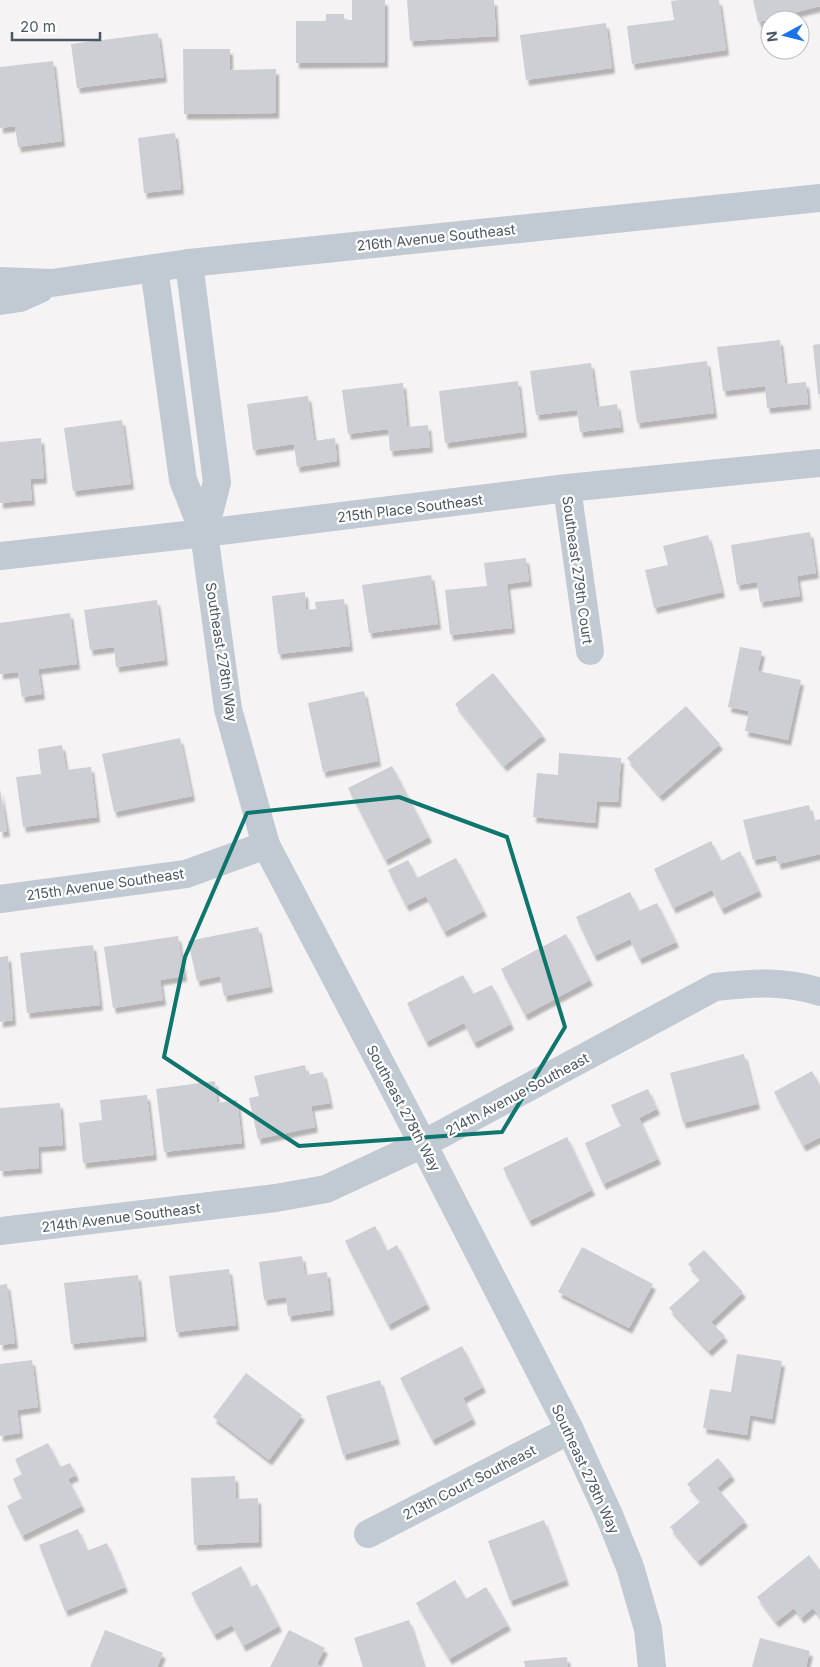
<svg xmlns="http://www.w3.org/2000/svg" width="820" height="1667" viewBox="0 0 820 1667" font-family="Inter,sans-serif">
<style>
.building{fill:#cdcfd5;filter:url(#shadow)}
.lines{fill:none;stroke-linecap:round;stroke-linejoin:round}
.minor{stroke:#c1cad2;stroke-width:28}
.marked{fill:none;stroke:#0f766e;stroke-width:4;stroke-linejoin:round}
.labels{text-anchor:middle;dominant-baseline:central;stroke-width:4.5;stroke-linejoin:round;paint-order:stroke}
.street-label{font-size:14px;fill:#4a5661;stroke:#fff}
</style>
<defs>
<filter id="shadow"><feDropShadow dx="3" dy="5.5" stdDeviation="1" flood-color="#0004"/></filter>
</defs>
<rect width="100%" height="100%" fill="#f5f3f3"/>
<!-- building -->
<g class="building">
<polygon points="352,0 385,0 385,62 296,63 296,21 326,21 326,14 344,14 344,20 352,20"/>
<polygon points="407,0 494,0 496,36 410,41"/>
<polygon points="679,0 719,0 726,50 632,64 627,26 674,20 671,1"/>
<polygon points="753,0 820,0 820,6 758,22"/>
<polygon points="606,23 612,68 526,80 520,35"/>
<polygon points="158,33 164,77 77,88 71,44"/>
<polygon points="183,49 230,49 230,70 276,69 276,113 184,114"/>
<polygon points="53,61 62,141 18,147 15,126 0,128 0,67"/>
<polygon points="175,133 181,189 144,193 138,138"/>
<polygon points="780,340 785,384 806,382 808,404 767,408 765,386 723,391 717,347"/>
<polygon points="820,344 820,394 818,394 813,345"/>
<polygon points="707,361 714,413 637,423 630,371"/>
<polygon points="591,363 597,407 617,404 621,427 580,432 577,410 536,415 530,371"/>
<polygon points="518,381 524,432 445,443 439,391"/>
<polygon points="403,383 407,427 428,425 430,447 390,451 388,429 348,434 342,390"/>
<polygon points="308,396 314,441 335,438 337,461 297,467 294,444 253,450 247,404"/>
<polygon points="122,420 131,484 73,491 64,428"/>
<polygon points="41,438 44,478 30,479 32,500 0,503 0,442"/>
<polygon points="810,532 816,573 797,576 800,596 760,602 757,582 737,585 731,545"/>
<polygon points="708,535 722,592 654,608 645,570 668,565 663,546"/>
<polygon points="526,558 529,581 507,584 512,628 450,635 445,590 487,586 484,563"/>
<polygon points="431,575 438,624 369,633 362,585"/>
<polygon points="305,592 306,610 316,609 315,602 344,599 350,646 278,654 272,596"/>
<polygon points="157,600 165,660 116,667 114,647 90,650 84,610"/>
<polygon points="70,613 77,664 38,669 42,694 22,697 18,672 0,674 0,623"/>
<polygon points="740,647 762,651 758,671 801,680 788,740 745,731 749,711 728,707"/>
<polygon points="493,673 543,735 504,766 455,704"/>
<polygon points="364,691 378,761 323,772 308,703"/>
<polygon points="686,706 720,744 660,796 627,758"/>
<polygon points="180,738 192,796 114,812 102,754"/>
<polygon points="62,745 66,770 91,767 97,817 23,827 16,777 41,774 38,749"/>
<polygon points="559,753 621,758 618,802 597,801 595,823 533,817 537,773 558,775"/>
<polygon points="392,766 429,837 385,860 348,788"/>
<polygon points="0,789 7,831 0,832"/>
<polygon points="809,805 813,821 820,819 820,854 778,864 776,855 753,860 743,820"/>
<polygon points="711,841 721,861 740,851 759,891 721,909 712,890 673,908 654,869"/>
<polygon points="456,858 484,911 444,932 426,896 406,906 388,870 408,860 417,878"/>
<polygon points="630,892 639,911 657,903 676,942 639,959 630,939 594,956 576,917"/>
<polygon points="258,927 270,987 224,996 220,976 197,981 188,941"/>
<polygon points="566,934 590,980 525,1015 501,969"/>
<polygon points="178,936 184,976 160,980 163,1000 113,1008 104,947"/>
<polygon points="93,945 100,1005 27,1013 20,953"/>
<polygon points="8,956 13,1020 0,1022 0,957"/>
<polygon points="463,975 473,994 492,985 511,1024 474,1043 464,1023 426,1042 407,1003"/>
<polygon points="744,1054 757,1104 683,1123 670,1073"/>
<polygon points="305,1065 307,1075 323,1072 330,1103 311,1106 315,1127 258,1139 249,1098 259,1096 254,1076"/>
<polygon points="812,1071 820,1086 820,1137 803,1146 774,1092"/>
<polygon points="215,1081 217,1103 237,1100 242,1143 164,1152 156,1089"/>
<polygon points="648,1089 657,1109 639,1118 658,1159 603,1184 585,1143 621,1126 611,1105"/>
<polygon points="147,1095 154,1155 83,1163 79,1123 102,1120 100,1100"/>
<polygon points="60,1103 63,1145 38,1147 39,1168 0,1171 0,1108"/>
<polygon points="567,1137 592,1190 529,1221 503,1168"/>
<polygon points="375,1226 387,1251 397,1245 427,1304 388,1325 345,1241"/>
<polygon points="582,1247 653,1284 629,1328 558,1292"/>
<polygon points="704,1250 743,1292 711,1322 725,1336 709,1351 669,1308 701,1279 688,1264"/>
<polygon points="302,1256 305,1275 327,1272 331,1310 288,1316 286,1297 264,1300 259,1262"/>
<polygon points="229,1269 236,1325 176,1332 169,1276"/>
<polygon points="138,1275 144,1336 71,1344 64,1283"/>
<polygon points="7,1284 15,1343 0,1345 0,1285"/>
<polygon points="462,1346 483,1387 463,1398 473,1419 432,1440 400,1378"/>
<polygon points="737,1354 782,1361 772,1419 750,1415 747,1435 703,1428 710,1389 731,1392"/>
<polygon points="32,1360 38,1407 17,1410 20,1433 0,1436 0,1364"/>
<polygon points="246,1373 302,1415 269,1460 213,1417"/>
<polygon points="380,1380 397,1439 343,1455 326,1396"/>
<polygon points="48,1443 60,1467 70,1463 76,1475 68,1479 82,1506 22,1536 7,1506 22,1498 13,1479 22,1474 15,1459"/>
<polygon points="718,1458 732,1475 717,1488 745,1521 698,1561 670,1527 701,1501 687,1484"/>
<polygon points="235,1476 236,1499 258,1498 259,1542 194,1545 191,1478"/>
<polygon points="544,1520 566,1580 510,1601 488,1541"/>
<polygon points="78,1529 87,1551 107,1543 125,1587 65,1611 39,1545"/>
<polygon points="809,1555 820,1570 820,1617 813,1608 801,1618 794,1608 776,1622 757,1597"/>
<polygon points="241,1566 251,1587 257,1584 279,1626 243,1646 232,1625 214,1635 191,1593"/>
<polygon points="455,1580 466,1599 486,1587 508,1625 449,1659 416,1603"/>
<polygon points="409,1620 424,1667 363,1667 354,1638"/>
<polygon points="105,1630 163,1653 157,1667 90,1667"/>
<polygon points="289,1630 325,1648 317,1664 322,1667 270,1667"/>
<polygon points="760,1638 810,1651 806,1667 752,1667"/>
<polygon points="567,1657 568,1667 525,1667 524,1661"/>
</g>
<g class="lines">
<!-- minor -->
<g class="minor">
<polyline points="189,263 217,482 204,533"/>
<polyline points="154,268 183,480 204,533 228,709 266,845 423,1144 570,1430 609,1515 630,1567 648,1629 652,1667"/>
<polyline points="0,281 52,283 189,263 820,198"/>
<polyline points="0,301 20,298 40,289"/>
<polyline points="567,488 590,651"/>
<polyline points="0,556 204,533 567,488 820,463"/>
<polyline points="0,899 186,874 266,845"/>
<path d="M0,1231l276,-33 50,-9 97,-45 292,-157c37,-4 69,-7 105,5"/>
<polyline points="368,1534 570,1430"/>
</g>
</g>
<!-- marked area -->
<path class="marked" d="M399,797l108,40 58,190 -63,105 -203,14 -135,-89 21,-100 62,-144z"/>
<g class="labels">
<!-- street labels -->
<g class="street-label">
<text transform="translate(436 237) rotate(-6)">216th Avenue Southeast</text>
<text transform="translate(410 508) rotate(-7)">215th Place Southeast</text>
<text transform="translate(578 570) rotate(82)">Southeast 279th Court</text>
<text transform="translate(222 652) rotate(81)">Southeast 278th Way</text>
<text transform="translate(105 884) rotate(-8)">215th Avenue Southeast</text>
<text transform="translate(517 1094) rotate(-28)">214th Avenue Southeast</text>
<text transform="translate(404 1108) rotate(62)">Southeast 278th Way</text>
<text transform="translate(121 1217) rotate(-7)">214th Avenue Southeast</text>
<text transform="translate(586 1469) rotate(65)">Southeast 278th Way</text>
<text transform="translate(469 1482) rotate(-27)">213th Court Southeast</text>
</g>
</g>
<!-- north arrow -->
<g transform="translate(785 35) rotate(263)"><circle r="24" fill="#ffffff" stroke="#b7bbc0"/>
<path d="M0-4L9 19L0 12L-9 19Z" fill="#1a73e8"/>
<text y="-8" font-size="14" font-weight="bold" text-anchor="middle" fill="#4a5661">N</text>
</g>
<!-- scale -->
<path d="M12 32v8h88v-8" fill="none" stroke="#4a5661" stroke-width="2.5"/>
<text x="20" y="32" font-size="15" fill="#4a5661" stroke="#ffffff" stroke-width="4" paint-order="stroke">20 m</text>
</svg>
